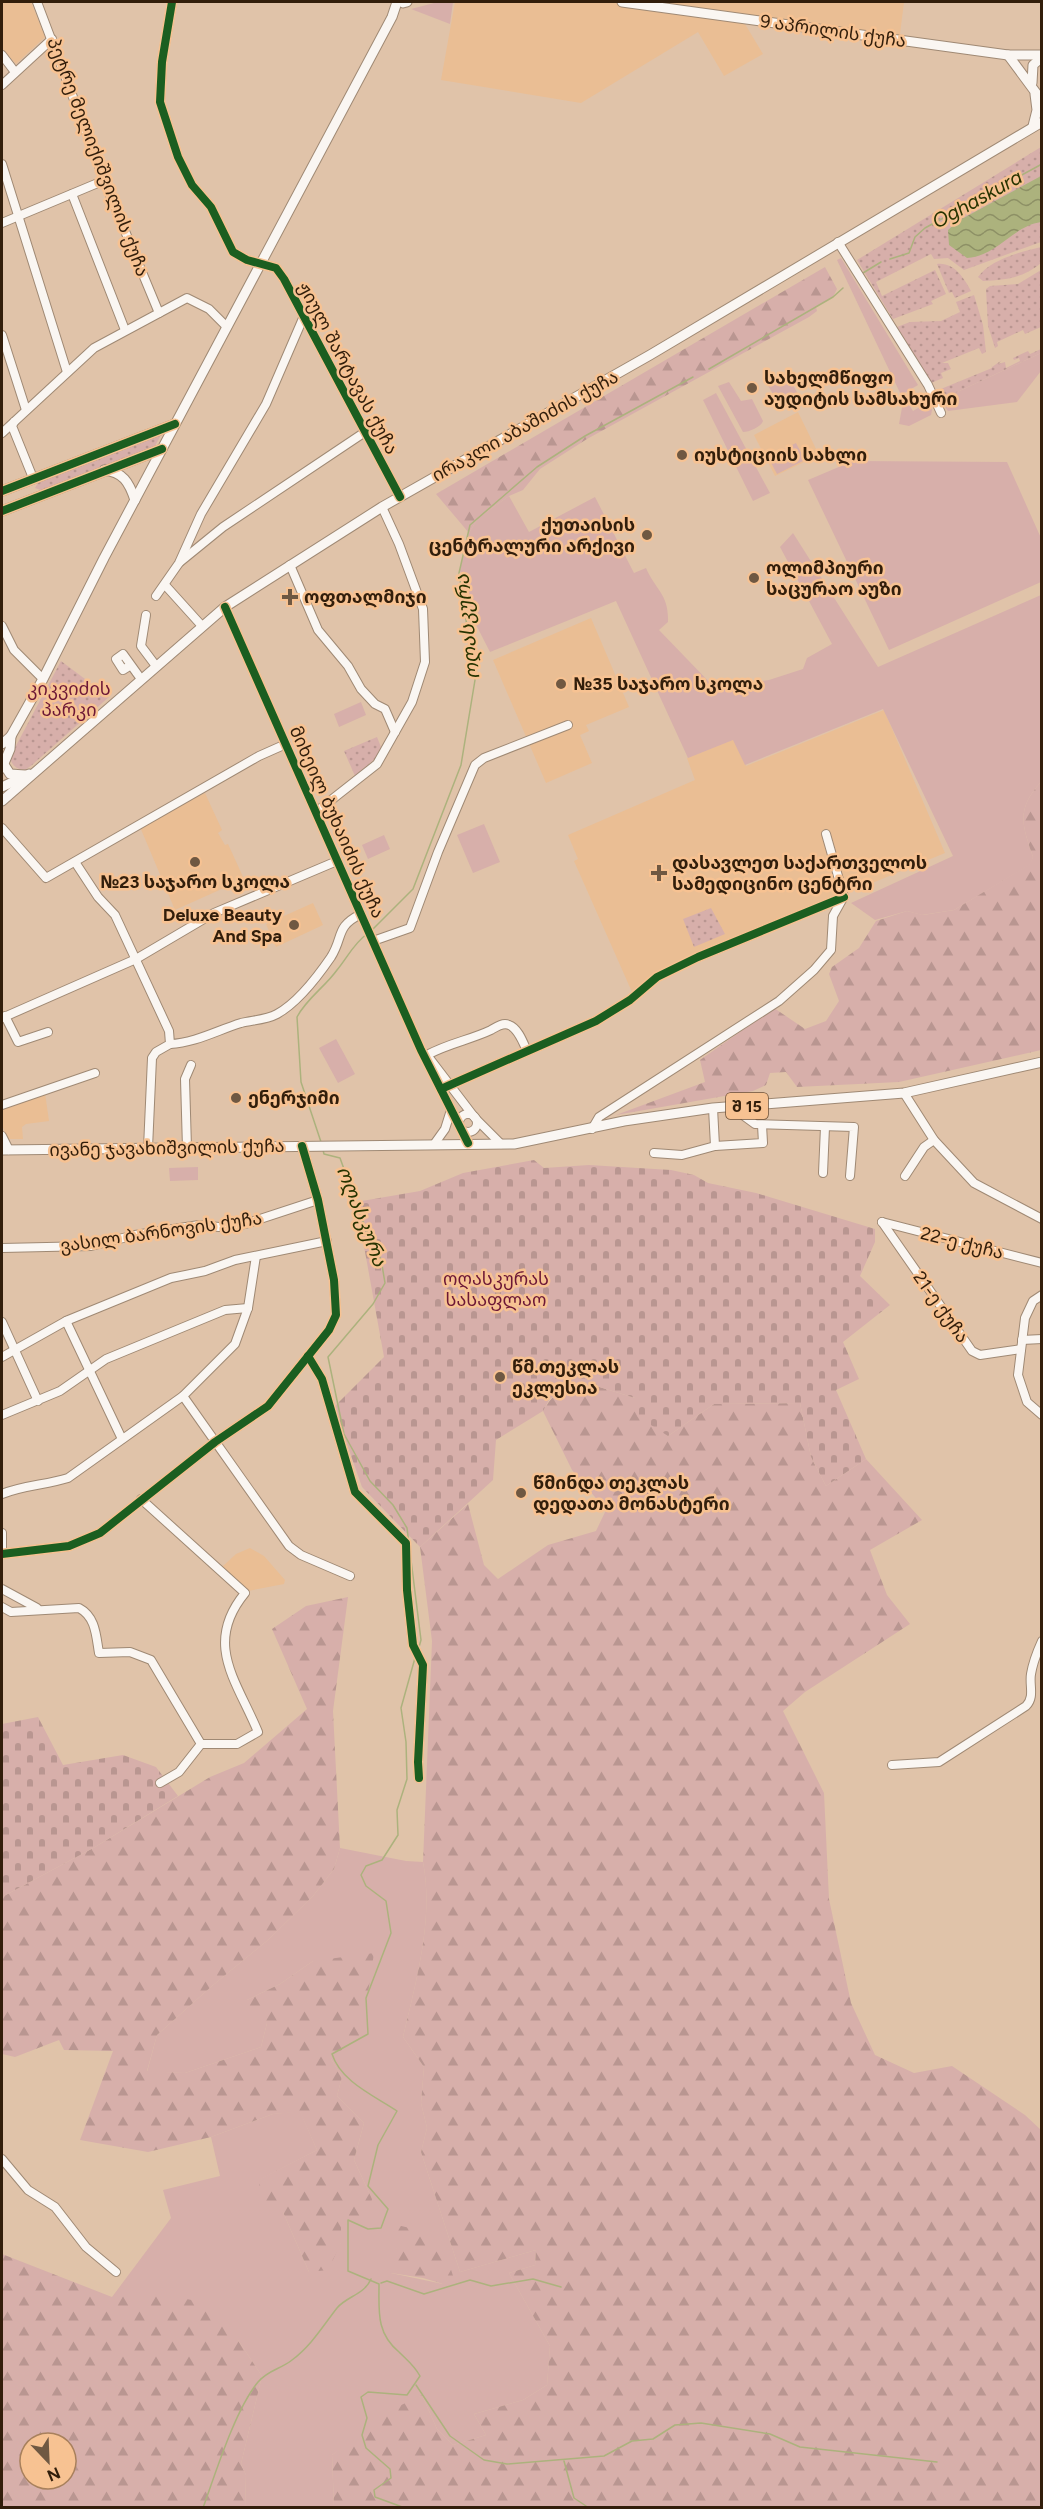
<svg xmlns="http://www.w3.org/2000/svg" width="1043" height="2509" viewBox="0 0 1043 2509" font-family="Figtree,'Noto Sans Georgian',sans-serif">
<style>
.built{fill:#eabe94}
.grass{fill:#d7afaa;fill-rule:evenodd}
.forest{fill:url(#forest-firs);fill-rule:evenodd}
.cemetery{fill:url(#cemetery-stones)}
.park{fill:url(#park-dots)}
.water{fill:url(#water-waves)}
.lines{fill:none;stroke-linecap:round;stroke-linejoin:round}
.stream{stroke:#acb27d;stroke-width:1.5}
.minor-casing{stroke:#9f8974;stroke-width:10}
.major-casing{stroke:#9f8974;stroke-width:11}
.minor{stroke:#faf6f2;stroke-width:8}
.major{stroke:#faf6f2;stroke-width:9}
.cycleway-casing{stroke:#f7c292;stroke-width:11}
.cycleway{stroke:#1b5e20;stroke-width:8}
.poi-dot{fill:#6f5842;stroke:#f7c292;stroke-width:2}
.labels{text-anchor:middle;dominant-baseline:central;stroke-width:5;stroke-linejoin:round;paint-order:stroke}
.shield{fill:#f7c292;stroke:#6d4f34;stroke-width:1.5}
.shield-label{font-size:16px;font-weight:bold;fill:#321e0b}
.street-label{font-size:18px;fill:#321e0b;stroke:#f7c292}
.poi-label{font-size:18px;font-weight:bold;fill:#321e0b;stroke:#f7c292;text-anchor:start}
.park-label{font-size:18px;fill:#6c1736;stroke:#f7c292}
.water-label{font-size:20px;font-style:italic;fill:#263301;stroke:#f7c292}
</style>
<defs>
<pattern id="forest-firs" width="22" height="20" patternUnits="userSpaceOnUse" patternTransform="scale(1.5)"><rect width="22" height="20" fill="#d7afaa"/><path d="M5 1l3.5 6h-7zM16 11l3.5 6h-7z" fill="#b99691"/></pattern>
<pattern id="cemetery-stones" width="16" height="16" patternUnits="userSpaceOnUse" patternTransform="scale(1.5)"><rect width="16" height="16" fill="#d7afaa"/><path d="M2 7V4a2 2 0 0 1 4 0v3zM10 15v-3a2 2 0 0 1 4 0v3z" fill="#b99691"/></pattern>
<pattern id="park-dots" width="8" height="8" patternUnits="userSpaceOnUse" patternTransform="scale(1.5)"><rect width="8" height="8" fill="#d7afaa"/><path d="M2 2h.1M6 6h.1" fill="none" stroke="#b99691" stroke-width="1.8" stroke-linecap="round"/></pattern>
<pattern id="water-waves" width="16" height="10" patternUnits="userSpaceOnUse" patternTransform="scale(1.5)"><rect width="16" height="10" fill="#acb27d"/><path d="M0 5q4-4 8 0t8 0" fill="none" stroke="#8d9065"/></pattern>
</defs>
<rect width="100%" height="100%" fill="#e0c3a9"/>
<!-- built -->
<g class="built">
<polygon points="2,2 31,2 45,37 16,64 2,48"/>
<polygon points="455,2 904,2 899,42 742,19 763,54 724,76 698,32 581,103 441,80"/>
<polygon points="798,412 819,455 775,476 754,435"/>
<polygon points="591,618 629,707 586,725 589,731 580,735 592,763 546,783 493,660"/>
<polygon points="884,710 945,853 671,966 632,992 574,861 578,859 568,835 695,780 687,758 734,738 746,766"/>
<polygon points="205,793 222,830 218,833 225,845 228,844 244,879 175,910 140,827"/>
<polygon points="313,903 323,925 276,947 266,924"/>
<polygon points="45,1093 49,1121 26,1124 22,1127 23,1139 8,1139 2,1125 2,1108"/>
<polygon points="250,1548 264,1556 285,1580 284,1584 248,1591 223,1571 222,1567 236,1554"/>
</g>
<!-- grass -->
<g class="grass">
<polygon points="438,2 453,2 450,24 411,9"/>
<polygon points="841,258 918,385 901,395 837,260"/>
<polygon points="1041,353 1041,371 1017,402 948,411 940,400"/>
<polygon points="787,374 798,394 779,404 767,384"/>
<path d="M729,382l12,19 11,-2 11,22c-2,6 -14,11 -20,11l-25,-46z"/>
<polygon points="716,393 770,493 753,501 703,400"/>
<polygon points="906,400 913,411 928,402 932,410 931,415 909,426 899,424 903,402"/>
<polygon points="796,443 805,460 777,474 768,457"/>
<polygon points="853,461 1007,462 1041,538 1041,582 889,650 808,480"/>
<path d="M509,496l20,36 66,-35 39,76 12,-5c10,23 23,26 22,54l-9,8 55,57 55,-7 34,-11 4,-11 25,-14 -52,-97 13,-14 85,134 163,-72v187c-25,27 -19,43 -8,75l-2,7 -77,46 -32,5 -15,-4 -32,9 -24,-17 102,-47 -70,-147 -138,56 -12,-25 -45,18 -72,-157 -126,51 -19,-37 -11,-45 9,-37 9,-15z"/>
<polygon points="361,702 366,715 339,727 334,714"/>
<polygon points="484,824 500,862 473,873 457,835"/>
<polygon points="384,835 390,849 368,859 362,845"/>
<polygon points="336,1039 355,1074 338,1083 319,1048"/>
<polygon points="198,1167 198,1180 170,1181 169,1168"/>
<path d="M340,1848l66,13 17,1c11,57 -7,120 -20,175l21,30 -3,36 6,25 -6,24 39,120 76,-22 -1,15 -26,8 41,73 -3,39 -24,15 -49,14 12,21 -33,10 -16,-16 -15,-34 -90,60 2,52h-89l1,-32 -5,-11 21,-88 -24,-36 -126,-43 59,-79 -8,-28 57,-14 -9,-39 62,-23 27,-3 17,39 -56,29 22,33 26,60 32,-29v-26l31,-18 -18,-39 10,-37 -27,-27 5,-19 -11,-18 -18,-98 -33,23 -33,16 20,23 -6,24 -76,26 -38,-1 10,-37 55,-49 56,-46 45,-44 21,-27zM397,2248l46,36 -52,-11z"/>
</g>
<!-- forest -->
<g class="forest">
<polygon points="825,267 837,289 833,297 816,307 817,311 809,317 587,439 540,469 523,490 509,496 478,518 469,533 436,494"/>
<path d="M1041,782v268l-142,32 -102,5 -11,-15 -16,1 -4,12 -13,6 -137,24 89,-33 -5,-22 74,-52 31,21 21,-8 13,-20 -10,-27 3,-7 27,-19 17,-27 31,-10 16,4 31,-5 76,-46 3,-7c-11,-32 -17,-48 8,-75z"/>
<path d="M580,1381l55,17 33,38 46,-32 86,-1 11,54 15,29 40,-27 56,61 -52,30 17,45 23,29 -105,68 -22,19 41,82 5,106 22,104 24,52 39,18 38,-7 73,49 16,15v377h-707l-2,-52 59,-45 31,-15 15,34 16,16 33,-10 -12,-21 49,-14 24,-15 3,-39 -41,-73 26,-8 1,-15 -76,22 -39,-120 6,-24 -6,-25 3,-36 -21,-30c13,-55 31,-118 20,-175l9,-221 -12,-94 48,-43 16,61 14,14 50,-34 48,-14 10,-21 -34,-40 -29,-59c9,-17 21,-22 37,-30z"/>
<polygon points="348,1597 333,1711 340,1848 334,1869 313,1896 268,1940 212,1986 157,2035 147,2071 185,2073 261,2047 267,2023 243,2016 247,2000 280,1984 313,1961 374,1953 362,2033 331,2059 342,2077 337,2096 364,2123 354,2160 372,2199 368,2223 341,2217 341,2243 328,2270 309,2272 283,2212 258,2200 260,2179 317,2150 300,2112 273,2114 211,2137 148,2152 80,2140 113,2051 64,2050 59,2040 15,2057 2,2054 2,1897 95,1847 210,1777 244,1763 307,1709 272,1629 306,1606"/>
<polygon points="397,2225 440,2235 454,2279 443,2284 423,2278 391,2273 389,2259 397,2248"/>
<path d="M2,2254l110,43 44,-3 48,8 34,38 24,36 -21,88 5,11 -1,32h-243zM30,2443h36v36h-36z"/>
</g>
<!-- cemetery -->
<g class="cemetery">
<polygon points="534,1160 544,1168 589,1165 671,1170 694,1175 708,1183 756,1193 875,1229 875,1242 860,1276 890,1305 843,1342 859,1379 836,1390 866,1459 826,1486 811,1457 800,1403 714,1404 668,1436 637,1416 635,1398 580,1381 558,1392 549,1400 543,1411 496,1440 493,1480 420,1547 362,1487 334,1407 384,1357 356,1202 420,1191 463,1173"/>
<polygon points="38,1717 63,1765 123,1755 156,1767 178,1796 95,1847 2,1897 2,1724"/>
</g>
<!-- park -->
<g class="park">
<polygon points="1041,147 1041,242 964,270 948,258 934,259 931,254 876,282 882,296 935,270 946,294 931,301 933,304 893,319 857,260"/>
<path d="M1041,247v16c-18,15 -35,17 -58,18l-5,-4c13,-18 43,-25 63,-30z"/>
<path d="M937,264c17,-2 27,14 34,27l-16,7 -3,-6 -3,1z"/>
<polygon points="1041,270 1041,327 1025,334 1023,330 997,342 998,346 995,348 988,326 986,289 990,286 1018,284"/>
<polygon points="974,295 983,325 986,352 982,354 979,348 942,363 948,363 951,369 941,373 943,378 931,383 897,327 910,322 941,321 960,312 956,302"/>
<polygon points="1041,349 1041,353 940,400 936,391 992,368 991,364 992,367 1002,360 998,364 1005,362 1006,368 1020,361 1019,358 1014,360 1013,358 1028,351 1030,354"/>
<polygon points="162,433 155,446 43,491 35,488 39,481"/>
<path d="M61,661l48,36 -77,68 -7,5c-9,-1 -13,-4 -15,-13z"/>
<polygon points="377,737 381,747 377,757 355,776 344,751"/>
<polygon points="711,908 725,934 694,947 683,919"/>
</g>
<!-- water -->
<path class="water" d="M1041,176v46c-28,4 -44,34 -74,36l-18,-13 -1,-15 10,-9z"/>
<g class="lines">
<!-- stream -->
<g class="stream">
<polyline points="890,259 909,253 915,237 925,228 1042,164"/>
<polyline points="863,273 881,262"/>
<polyline points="709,369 833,297 843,288"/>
<polyline points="371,931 413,889 461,765 475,680 459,573 470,525 537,467 585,436 693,377"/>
<path d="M321,1142l-20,-60 -4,-65c10,-19 28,-30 40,-47 10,-12 17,-27 30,-36"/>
<polyline points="323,1150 324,1154 340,1158 369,1238 381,1259 385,1283 373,1304 328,1357 344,1434 370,1481 393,1505 407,1528 421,1640 419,1647"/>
<polyline points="381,2283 387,2281 424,2294 470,2280 491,2286 533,2279 561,2287"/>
<polyline points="416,2385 450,2436 484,2460 507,2464 604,2456 632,2441 653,2439 675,2425 701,2423 770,2434 800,2447 937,2462"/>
<polyline points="564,2461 574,2498 589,2508"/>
<path d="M203,2508c13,-36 32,-98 55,-126 10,-12 23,-13 34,-22 19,-14 31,-34 45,-52 10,-12 27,-13 34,-29"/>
<path d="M405,2508l-30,-11 -1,-7 17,-12 -1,-9 -24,-21 -4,-13 5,-17 -6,-21 7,-5 39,3 13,-19c-6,-11 -12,-15 -21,-24 -23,-19 -20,-41 -20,-68l-31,-13v-51l20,9 13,-1 7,-19 -20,-23 10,-41 19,-34c-22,-15 -56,-29 -65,-57l36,-20 -2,-36 25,-65 -5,-32 -20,-15 -5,-11 5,-9 16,-6 16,-25 -1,-25 10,-31 -1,-37 -5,-34 14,-50"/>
</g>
<!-- minor casing -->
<g class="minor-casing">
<g id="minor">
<polyline points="37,2 110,195 159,313"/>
<polyline points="172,2 162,62 160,102 178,157 192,185 211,207 233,252 247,260 276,268 284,279 400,497"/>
<polyline points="2,55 15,72"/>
<polyline points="2,85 52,39"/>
<polyline points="2,164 67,372"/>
<polyline points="72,194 125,330"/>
<polyline points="2,223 105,180"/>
<polyline points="838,242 928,385 941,413"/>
<polyline points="2,335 26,410"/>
<polyline points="14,422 12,426 33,478"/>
<polyline points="2,433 94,348 187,298 209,309 227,327"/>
<polyline points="180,562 223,527 365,432"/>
<polyline points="290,565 318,630 348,666 361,689 375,704 385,709 395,732"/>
<polyline points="165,585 202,626"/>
<polyline points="156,596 179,563 201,514 266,404 304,316"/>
<polyline points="225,607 421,1050 468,1143"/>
<polyline points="146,615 141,646 156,666"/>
<polyline points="2,626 14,650 43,679"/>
<polyline points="131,665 123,670 116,659 123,654 141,679"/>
<polyline points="316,812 377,764 412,702 425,662 423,609 399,544 382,507"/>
<polyline points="2,828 46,878 259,756 286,744"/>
<polyline points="826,834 844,897"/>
<polyline points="75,862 98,897 115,915 169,1031 170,1044 156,1052 152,1058 148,1148"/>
<polyline points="373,941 410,928 438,852 475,765 484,758 568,725"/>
<polyline points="5,1016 18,1042 48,1032"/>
<polyline points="2,1018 136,959 214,913 337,861"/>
<path d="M170,1044c25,-1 48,-14 71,-21 12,-3 25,-3 36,-9 20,-11 41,-38 54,-57 13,-21 4,-30 30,-43"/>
<path d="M427,1055c22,-12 43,-15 64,-25 5,-3 12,-8 18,-5 9,3 14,17 18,26"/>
<polyline points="430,1059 475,1118 501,1144"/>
<polyline points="441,1089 596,1021 630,1000 657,977 698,957 844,897"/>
<polyline points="904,1093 934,1140 974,1183 1042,1219"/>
<polyline points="2,1105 95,1073"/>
<polyline points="742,1106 744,1116 755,1124 854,1127 850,1176"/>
<polyline points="713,1108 715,1146 763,1143 762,1125"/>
<circle cx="468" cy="1123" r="9"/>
<polyline points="592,1129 599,1117 779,1001 814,970 831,950 833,916 843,898"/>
<polyline points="2,1136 9,1150"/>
<polyline points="435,1143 445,1129 451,1110"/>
<polyline points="187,1148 185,1079 191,1065"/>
<polyline points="654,1153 682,1155 715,1146"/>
<polyline points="823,1173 825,1127"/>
<polyline points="905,1176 924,1147 934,1140"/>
<polyline points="882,1222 972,1351 980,1355 1021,1349"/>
<polyline points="882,1222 1042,1263"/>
<polyline points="2,1248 91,1246 135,1235 199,1225 219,1227 245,1224 318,1200"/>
<polyline points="1042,1295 1033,1301 1025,1318 1018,1375 1027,1402 1042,1415"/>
<polyline points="66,1321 122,1439"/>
<polyline points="2,1322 38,1401"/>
<polyline points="1022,1340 1042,1339"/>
<polyline points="308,1356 322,1379 355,1492 406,1543 407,1590 413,1645 423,1665 418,1762 419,1778"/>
<polyline points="2,1357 66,1321 171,1278 205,1271 235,1260 327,1241"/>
<polyline points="183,1396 289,1546 301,1555 350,1576"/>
<polyline points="2,1415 60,1391 106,1359 225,1310 248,1308"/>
<path d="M2,1494c22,-9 44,-9 66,-16l115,-82 52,-52 13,-36 8,-52"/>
<path d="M141,1499l104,94c-42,51 -8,88 13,139l-21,12h-36"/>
<polyline points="2,1533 2,1554"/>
<polyline points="2,1554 69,1546 100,1533 215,1442 268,1406 329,1330 336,1315 334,1280 318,1200 302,1146"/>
<polyline points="2,1589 37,1608"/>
<path d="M2,1607l9,5 68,-4c17,9 17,28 20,45l31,-1 21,8 50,84"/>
<path d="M892,1765l47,-3 87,-56c9,-9 3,-21 5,-32 2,-12 6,-22 11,-33"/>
<polyline points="160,1783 179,1772 201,1744"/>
<polyline points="2,2159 28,2190 55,2207 86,2247 116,2272"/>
</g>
</g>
<!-- major casing -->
<g class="major-casing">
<g id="major">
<polyline points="622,2 1008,55 1042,55"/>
<polyline points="403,3 407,2"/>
<polyline points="1008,55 1042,101"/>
<polyline points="1032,83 1033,65 1042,57"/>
<polyline points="1033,126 1037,110 1035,94"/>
<path d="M104,470c19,2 25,12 31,30"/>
<polyline points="2,491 175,424"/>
<polyline points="2,511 162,449"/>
<polyline points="2,744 11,736 43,679 104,558 392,17 397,2"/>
<polyline points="3,763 10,774 25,775"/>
<polyline points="2,768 10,749 11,736"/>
<polyline points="2,787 29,774"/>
<polyline points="2,801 225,607 382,507 650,355 1042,122"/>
<polyline points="2,1150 514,1144 624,1121 713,1108 904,1093 1042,1062"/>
</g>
</g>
<!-- minor -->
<use href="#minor" class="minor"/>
<!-- major -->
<use href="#major" class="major"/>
<!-- cycleway casing -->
<g class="cycleway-casing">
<g id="cycleway">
<polyline points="172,2 162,62 160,102 178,157 192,185 211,207 233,252 247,260 276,268 284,279 400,497"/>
<polyline points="2,491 175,424"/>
<polyline points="2,511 162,449"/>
<polyline points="225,607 421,1050 468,1143"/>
<polyline points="441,1089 596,1021 630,1000 657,977 698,957 844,897"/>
<polyline points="308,1356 322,1379 355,1492 406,1543 407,1590 413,1645 423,1665 418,1762 419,1778"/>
<polyline points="2,1554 69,1546 100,1533 215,1442 268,1406 329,1330 336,1315 334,1280 318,1200 302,1146"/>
</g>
</g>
<!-- cycleway -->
<use href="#cycleway" class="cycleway"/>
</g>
<!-- markers -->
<g class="poi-dot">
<circle cx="752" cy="388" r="6"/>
<circle cx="682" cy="455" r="6"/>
<circle cx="647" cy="535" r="6"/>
<circle cx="754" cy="578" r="6"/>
<path d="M287 588h6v6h6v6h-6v6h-6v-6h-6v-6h6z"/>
<circle cx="561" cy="684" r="6"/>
<circle cx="195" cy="862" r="6"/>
<path d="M656 864h6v6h6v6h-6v6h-6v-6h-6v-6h6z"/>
<circle cx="294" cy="925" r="6"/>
<circle cx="236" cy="1098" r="6"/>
<circle cx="500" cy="1377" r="6"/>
<circle cx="521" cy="1493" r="6"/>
</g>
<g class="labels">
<!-- shield labels -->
<rect class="shield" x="726" y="1093" width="42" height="26" rx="4.5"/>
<g class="shield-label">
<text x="747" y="1106">შ 15</text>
</g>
<!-- street labels -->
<g class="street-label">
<text transform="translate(833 31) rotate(8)">9 აპრილის ქუჩა</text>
<text transform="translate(98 157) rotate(69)">პეტრე მელიქიშვილის ქუჩა</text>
<text transform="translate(348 368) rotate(62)">ჟიულ შარტავას ქუჩა</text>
<text transform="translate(525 426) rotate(-29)">ირაკლი აბაშიძის ქუჩა</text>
<text transform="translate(337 822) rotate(66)">მიხეილ ბუხაიძის ქუჩა</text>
<text transform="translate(167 1148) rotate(-1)">ივანე ჯავახიშვილის ქუჩა</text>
<text transform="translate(161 1232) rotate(-8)">ვასილ ბარნოვის ქუჩა</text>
<text transform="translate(962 1243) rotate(14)">22-ე ქუჩა</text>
<text transform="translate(941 1307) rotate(55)">21-ე ქუჩა</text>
</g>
<!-- poi labels -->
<g class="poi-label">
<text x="764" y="378">სახელმწიფო<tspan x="764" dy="21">აუდიტის სამსახური</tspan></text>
<text x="694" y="455">იუსტიციის სახლი</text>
<text x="635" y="525" text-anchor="end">ქუთაისის<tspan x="635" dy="21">ცენტრალური არქივი</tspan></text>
<text x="766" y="568">ოლიმპიური<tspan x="766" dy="21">საცურაო აუზი</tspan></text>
<text x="304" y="597">ოფთალმიჯი</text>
<text x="573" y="684">№35 საჯარო სკოლა</text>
<text x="672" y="863">დასავლეთ საქართველოს<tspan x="672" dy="21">სამედიცინო ცენტრი</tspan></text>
<text x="195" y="882" text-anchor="middle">№23 საჯარო სკოლა</text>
<text x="282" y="915" text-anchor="end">Deluxe Beauty<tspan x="282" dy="21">And Spa</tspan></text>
<text x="248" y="1098">ენერჯიმი</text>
<text x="512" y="1367">წმ.თეკლას<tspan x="512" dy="21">ეკლესია</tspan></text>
<text x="533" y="1483">წმინდა თეკლას<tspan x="533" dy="21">დედათა მონასტერი</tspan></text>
</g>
<!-- park labels -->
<g class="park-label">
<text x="69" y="689">კიკვიძის<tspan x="69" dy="21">პარკი</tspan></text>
<text x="496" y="1279">ოღასკურას<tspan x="496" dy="21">სასაფლაო</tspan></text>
</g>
<!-- water labels -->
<g class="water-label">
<text transform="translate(977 199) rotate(-29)">Oghaskura</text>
<text transform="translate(467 627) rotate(-96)">ოღასკურა</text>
<text transform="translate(362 1216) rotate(69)">ოღასკურა</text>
</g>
</g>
<!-- border -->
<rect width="1043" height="2509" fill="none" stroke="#321e0b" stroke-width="6"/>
<!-- north arrow -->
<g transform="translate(48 2461) rotate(157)"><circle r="28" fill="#f7c292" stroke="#a8805c" stroke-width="1.5"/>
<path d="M0-4.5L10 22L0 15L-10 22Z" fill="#6f5842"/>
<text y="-9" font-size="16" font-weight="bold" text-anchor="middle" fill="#321e0b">N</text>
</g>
</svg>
